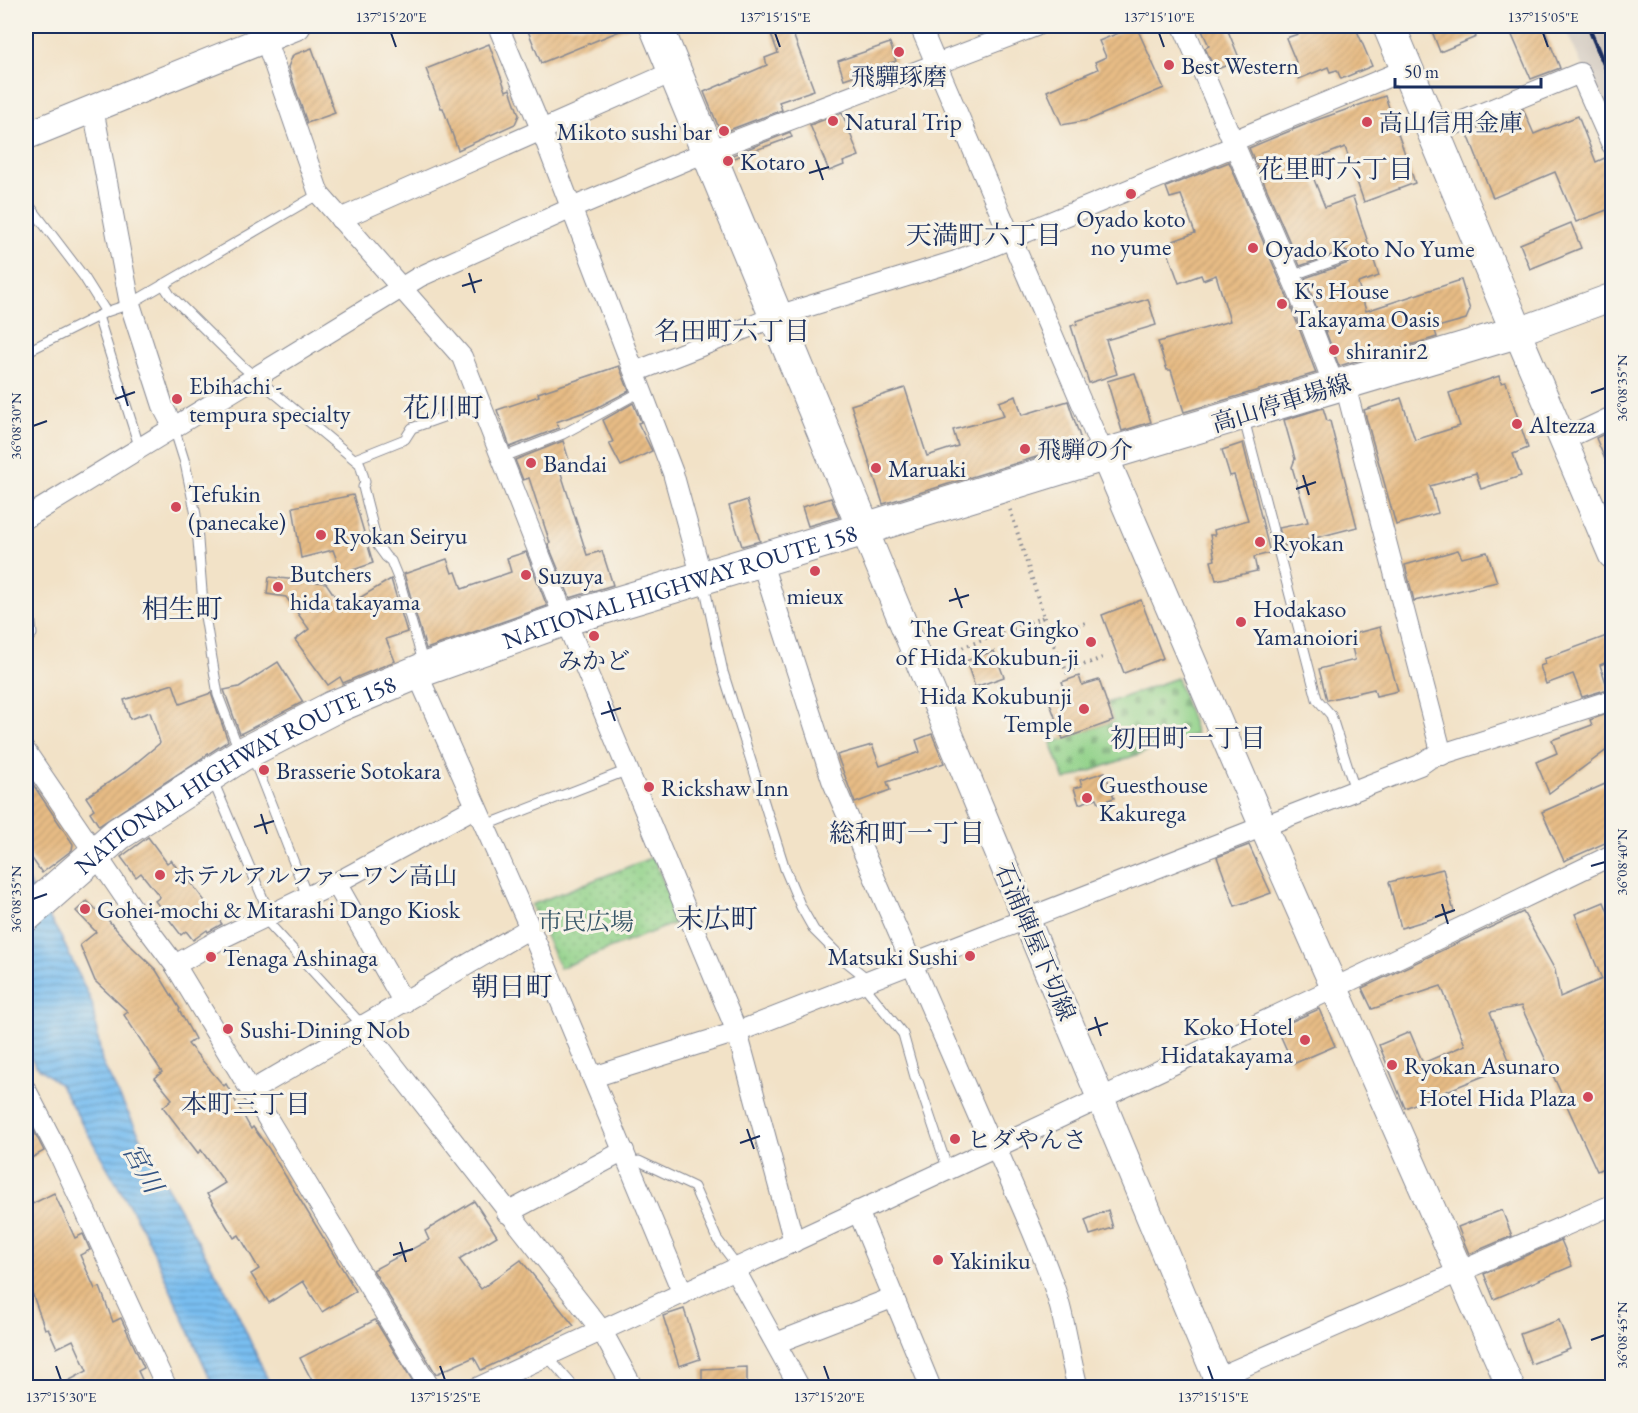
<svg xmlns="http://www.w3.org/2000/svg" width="1638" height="1413" viewBox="0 0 1638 1413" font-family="'EB Garamond','Noto Serif JP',serif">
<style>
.industrial{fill:#ccc2b9}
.grass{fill:url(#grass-dots);stroke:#568074;stroke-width:1.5}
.cemetery{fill:url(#cemetery-stones);stroke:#568074;stroke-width:1.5}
.water{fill:url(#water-rules);stroke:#4a76a7;stroke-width:1.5}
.building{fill:url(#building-hatch)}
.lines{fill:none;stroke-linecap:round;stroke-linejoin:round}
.lane-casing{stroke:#868892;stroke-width:11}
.street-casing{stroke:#868892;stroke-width:22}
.secondary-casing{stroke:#868892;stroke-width:29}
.primary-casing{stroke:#868892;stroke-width:34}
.highway-casing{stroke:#868892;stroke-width:35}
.path{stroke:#868892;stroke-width:4;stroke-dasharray:1.5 4.5;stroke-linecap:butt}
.lane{stroke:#fff;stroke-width:9}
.street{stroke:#fff;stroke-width:20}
.secondary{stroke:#fff;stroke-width:27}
.primary{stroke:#fff;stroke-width:32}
.highway{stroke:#fff;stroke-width:33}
.rail{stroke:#1b2f5e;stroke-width:4.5}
.ticks{fill:none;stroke:#1b2f5e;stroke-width:2}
.poi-dot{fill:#d1495b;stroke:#f7f3e8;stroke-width:2}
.labels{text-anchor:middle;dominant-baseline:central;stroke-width:6;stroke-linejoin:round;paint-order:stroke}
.poi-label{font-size:24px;fill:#1b2f5e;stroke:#f7f3e8;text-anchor:start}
.street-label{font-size:24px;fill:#1b2f5e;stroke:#f7f3e8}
.park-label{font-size:24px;fill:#395869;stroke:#f7f3e8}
.neighbourhood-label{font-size:26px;fill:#1b2f5e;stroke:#f7f3e8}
.water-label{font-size:26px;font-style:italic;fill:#325382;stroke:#f7f3e8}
.quarter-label{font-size:27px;fill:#1b2f5e;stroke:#f7f3e8}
.neatline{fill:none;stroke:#1b2f5e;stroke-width:2}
.ticks-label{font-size:15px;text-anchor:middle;fill:#1b2f5e}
</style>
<defs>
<pattern id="grass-dots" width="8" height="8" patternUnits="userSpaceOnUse" patternTransform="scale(1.5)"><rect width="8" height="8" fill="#92d28a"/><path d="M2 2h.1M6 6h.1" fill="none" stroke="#76ab74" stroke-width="1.8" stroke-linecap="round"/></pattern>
<pattern id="cemetery-stones" width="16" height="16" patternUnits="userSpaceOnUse" patternTransform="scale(1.5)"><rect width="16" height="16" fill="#92d28a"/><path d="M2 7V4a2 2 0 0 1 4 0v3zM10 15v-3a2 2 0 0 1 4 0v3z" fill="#76ab74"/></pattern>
<pattern id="water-rules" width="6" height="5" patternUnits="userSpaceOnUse" patternTransform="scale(1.5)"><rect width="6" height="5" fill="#79bef0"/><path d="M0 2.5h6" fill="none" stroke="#629bc6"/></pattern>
<pattern id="building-hatch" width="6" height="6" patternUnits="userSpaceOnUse" patternTransform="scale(1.5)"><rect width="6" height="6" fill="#e7bc85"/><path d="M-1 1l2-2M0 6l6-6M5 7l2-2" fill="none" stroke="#c6a275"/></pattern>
</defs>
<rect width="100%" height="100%" fill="#f7f3e8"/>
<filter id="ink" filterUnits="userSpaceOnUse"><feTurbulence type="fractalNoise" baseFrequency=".0167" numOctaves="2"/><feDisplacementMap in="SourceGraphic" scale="12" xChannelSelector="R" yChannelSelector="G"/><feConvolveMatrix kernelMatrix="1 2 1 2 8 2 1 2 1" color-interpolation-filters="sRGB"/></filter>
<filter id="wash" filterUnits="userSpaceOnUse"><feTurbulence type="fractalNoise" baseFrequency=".008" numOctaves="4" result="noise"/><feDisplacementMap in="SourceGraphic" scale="24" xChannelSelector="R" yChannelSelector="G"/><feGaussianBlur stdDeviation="1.35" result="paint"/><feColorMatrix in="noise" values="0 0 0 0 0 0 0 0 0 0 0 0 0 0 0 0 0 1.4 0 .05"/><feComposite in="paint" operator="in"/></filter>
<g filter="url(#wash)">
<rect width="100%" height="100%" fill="#f2e2c7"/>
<!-- industrial -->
<polygon class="industrial" points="1564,26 1612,26 1612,131"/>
<!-- grass -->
<polygon class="grass" points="653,857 680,921 560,968 531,905"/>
<!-- cemetery -->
<polygon class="cemetery" points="1177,678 1196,734 1065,780 1051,743 1113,721 1107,703"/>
<!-- water -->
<polygon class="water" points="26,879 61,937 92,1003 102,1062 158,1171 233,1303 271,1387 214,1387 146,1235 60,1085 35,1065 26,1049"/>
<g id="blocks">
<!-- building -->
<g class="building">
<polygon points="526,26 632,26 541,63"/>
<polygon points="768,26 790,26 814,90 779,102 782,110 721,133 704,92 767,65 765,58 778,53"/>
<polygon points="1136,26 1164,88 1089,120 1062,125 1047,91 1098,69 1095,62 1106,57 1099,41"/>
<polygon points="1200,26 1226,26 1240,60 1215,70 1205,48 1209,46"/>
<polygon points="1295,26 1355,26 1372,66 1341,79 1337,70 1330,72 1328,67 1299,79 1293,64 1296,62 1286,38 1298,34"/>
<polygon points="1430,26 1472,26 1476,37 1440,52"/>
<polygon points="1508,26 1543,26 1560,68 1531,79"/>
<polygon points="890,43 896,61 844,79 838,61"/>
<polygon points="489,44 506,91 510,89 519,115 515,124 458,150 443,108 441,108 426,69"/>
<polygon points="312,48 335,113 307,123 288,67 293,55"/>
<polygon points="1385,96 1415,183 1364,202 1345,147 1307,162 1325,207 1353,197 1379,276 1358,283 1366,311 1461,280 1470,310 1466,319 1434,328 1437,337 1339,366 1305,278 1348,263 1351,259 1351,254 1347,251 1343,251 1300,266 1249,148 1314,121"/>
<polygon points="1523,109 1534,134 1578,116 1596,162 1607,157 1612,172 1612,208 1576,222 1555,172 1493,198 1467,132"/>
<polygon points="842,113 859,156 843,162 844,165 829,171 810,125"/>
<polygon points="790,132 792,137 731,159 730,156"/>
<polygon points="1229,162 1288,299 1316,373 1184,412 1171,370 1167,370 1158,342 1230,321 1216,275 1203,280 1201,275 1179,283 1165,244 1195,233 1181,195 1170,198 1166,187"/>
<polygon points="1571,223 1581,248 1530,269 1520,244"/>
<polygon points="1148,299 1156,325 1106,340 1117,374 1089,383 1071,326 1077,324 1076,321"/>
<polygon points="619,366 629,391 596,408 556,422 559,428 510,447 497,410 539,396 538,393"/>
<polygon points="1135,373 1151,422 1122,431 1107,381"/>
<polygon points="1499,376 1501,383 1506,382 1528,448 1513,454 1521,476 1481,489 1476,473 1430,486 1438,513 1396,525 1364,410 1401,398 1415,440 1460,426 1449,393"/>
<polygon points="905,388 927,456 958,446 953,430 1004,416 999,402 1016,396 1022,415 1068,401 1082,443 883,504 851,405"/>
<polygon points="633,403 641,422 638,423 652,451 621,466 609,443 613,442 603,420"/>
<polygon points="1323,408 1327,421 1330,421 1357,527 1284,546 1279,528 1308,522 1292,467 1295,459 1284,420"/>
<polygon points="1612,430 1612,476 1596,438"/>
<polygon points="563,441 570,463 559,467 587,555 602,551 613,585 570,598 548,544 550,543 529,478 523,480 515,460"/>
<polygon points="1243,443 1270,553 1254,557 1257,571 1216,580 1211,561 1215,560 1210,535 1215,535 1214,530 1248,520 1234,475 1230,476 1222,450"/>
<polygon points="353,495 373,563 342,574 333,550 301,558 293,507"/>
<polygon points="831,498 839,517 808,526 802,507"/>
<polygon points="747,500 760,541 742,546 729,506"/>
<polygon points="1458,550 1462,558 1487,552 1497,582 1414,601 1405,565"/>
<polygon points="526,552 547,606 426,649 404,574 447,559 452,573 456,572 462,589 511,572 507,558"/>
<polygon points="269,577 326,583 343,608 391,579 407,632 386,639 395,661 343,683 340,677 328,685 295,640 309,629 286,597 267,594"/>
<polygon points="1141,600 1163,658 1124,673 1102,615"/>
<polygon points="1380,627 1398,691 1376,696 1374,689 1327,700 1319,669 1355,660 1349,635"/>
<polygon points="1612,634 1612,660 1600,665 1608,689 1582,697 1573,674 1546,684 1540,666 1545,664 1544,659"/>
<polygon points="994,651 1004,677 975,687 966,661"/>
<polygon points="278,662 303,702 240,734 224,690 239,687"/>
<polygon points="1079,676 1082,685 1099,680 1113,721 1063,739 1048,698 1066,691 1062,682"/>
<polygon points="173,684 180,704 211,693 228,741 99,826 90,812 94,809 86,797 125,772 160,743 150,712 130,719 124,700"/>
<polygon points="1612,712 1612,746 1549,793 1536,762 1557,753 1552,740 1592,725 1590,720"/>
<polygon points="932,734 944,763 887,782 890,790 855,803 837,755 872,745 880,766 920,752 916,740"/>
<polygon points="1105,772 1114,798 1099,803 1097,798 1079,804 1074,788 1082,786 1080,780"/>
<polygon points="26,774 73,844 72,850 42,873 26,850"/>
<polygon points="1612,781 1612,840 1564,861 1542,812"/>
<polygon points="148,837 167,863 171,860 184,877 186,876 222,924 208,932 207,930 193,940 186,931 181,935 155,901 160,897 141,873 136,877 121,857"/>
<polygon points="1249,845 1271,893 1235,906 1217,857"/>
<polygon points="1443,869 1454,912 1401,928 1389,882"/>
<polygon points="87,901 109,921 130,945 156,970 180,1009 179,1010 195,1039 188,1044 224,1086 226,1084 251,1129 253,1127 269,1149 356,1291 322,1312 303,1281 269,1303 251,1274 259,1269 239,1235 234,1238 207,1194 225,1183 201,1150 198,1153 163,1107 172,1099 155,1078 162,1072 124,1015 128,1012 95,981 80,945 96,932 76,911"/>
<polygon points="1604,902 1612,922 1612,1164 1597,1171 1521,1006 1490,1012 1511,1065 1405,1108 1379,1045 1410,1032 1423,1063 1465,1045 1441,986 1372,1009 1362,988 1523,912 1555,970 1560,997 1602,979 1575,914"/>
<polygon points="1319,1009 1335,1046 1293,1064 1277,1028"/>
<polygon points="26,1115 44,1151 26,1161"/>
<polygon points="54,1193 75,1238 83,1234 90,1250 80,1255 95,1289 100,1287 113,1322 121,1318 144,1368 138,1371 146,1388 55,1388 87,1371 73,1340 57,1348 48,1328 45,1329 26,1276 26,1207"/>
<polygon points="474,1201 497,1236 459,1259 481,1289 521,1260 574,1326 481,1370 474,1357 436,1374 373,1270 429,1240 425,1231"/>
<polygon points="1108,1210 1113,1228 1090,1235 1085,1220"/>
<polygon points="1502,1210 1512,1236 1469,1254 1458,1227"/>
<polygon points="1561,1240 1572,1266 1494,1299 1484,1274"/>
<polygon points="684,1309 700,1359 679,1366 663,1316"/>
<polygon points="375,1320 414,1384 408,1388 316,1388 300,1358"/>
<polygon points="1559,1320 1570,1349 1531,1364 1520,1334"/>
<polygon points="747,1367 747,1388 702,1388 702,1369"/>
</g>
</g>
</g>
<g filter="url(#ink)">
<use href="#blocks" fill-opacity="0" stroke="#868892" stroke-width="1.5"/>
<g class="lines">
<!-- lane casing -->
<g class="lane-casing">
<g id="lane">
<polyline points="26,32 29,26"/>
<polyline points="26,201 84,277 106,312"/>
<polyline points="1291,276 1345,257"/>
<polyline points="163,284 170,295 242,366 360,464 365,482 363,487 378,546 386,557 391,561 400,583 424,665"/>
<polyline points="98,316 140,449"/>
<polyline points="26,352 106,312 130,304 319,194"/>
<polyline points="1246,427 1317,699 1331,715 1355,790"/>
<polyline points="174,428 185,463 196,515 203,604 218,695 239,750"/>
<polyline points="501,458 563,434 642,391"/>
<polyline points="355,459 405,439 412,428 480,404"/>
<polyline points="26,576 32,634 26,641"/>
<polyline points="704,584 723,672 785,869 801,907 814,930 844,960 869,980"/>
<polyline points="255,763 307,896"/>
<polyline points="216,788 270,915"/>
<polyline points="484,826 628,770"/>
<polyline points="264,918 362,1025"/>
<polyline points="862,983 903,1034 915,1077 918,1081 948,1170"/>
<polyline points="630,1164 639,1161 694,1187 717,1239 739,1268"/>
<polyline points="547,1356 575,1388"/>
</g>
</g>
<!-- street casing -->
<g class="street-casing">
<g id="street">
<polyline points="498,26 541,129 673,473 702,578"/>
<polyline points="920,26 1104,455"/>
<polyline points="1183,26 1299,294 1335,388"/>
<polyline points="265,38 319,194 462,357 565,619 737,1032 794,1242"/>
<polyline points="93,108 130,304 164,409 174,428"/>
<polyline points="1434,133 1580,73 1612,145"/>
<polyline points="1233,141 1407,69"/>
<polyline points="340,219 675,71"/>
<polyline points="635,372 777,316 956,261 1235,146"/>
<polyline points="1345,385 1442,755"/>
<polyline points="1563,440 1612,417"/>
<polyline points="26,518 419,277 572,208 708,151 1036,26"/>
<polyline points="761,560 832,780 987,1136 990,1150"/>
<polyline points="417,673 530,928 683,1294"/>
<polyline points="26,752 135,912 175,965 430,1388"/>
<polyline points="336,883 404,1003"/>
<polyline points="175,965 224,937 336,883 476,807"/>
<polyline points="362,1025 602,1331 633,1388"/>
<polyline points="593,1077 737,1032 1420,765 1430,758 1612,700"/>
<polyline points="26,1090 60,1156 167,1388"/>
<polyline points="251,1091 530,928"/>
<path d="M996,1147c20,48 44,96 60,146 10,30 13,63 22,95"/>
<polyline points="858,1211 931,1388"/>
<polyline points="507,1213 624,1151"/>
<polyline points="735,1270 800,1388"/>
<polyline points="776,1343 892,1298"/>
<polyline points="1217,1378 1612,1205"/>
<path d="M477,1388c380,-175 759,-351 1135,-533"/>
</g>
</g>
<!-- secondary casing -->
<g class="secondary-casing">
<g id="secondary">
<polyline points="26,136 297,26"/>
<polyline points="1612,297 1517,332 1612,555"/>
<polyline points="1104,455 1263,826 1511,1388"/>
<polyline points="864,529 1221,1388"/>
</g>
</g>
<!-- primary casing -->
<g class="primary-casing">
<polyline id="primary" points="864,529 1104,455 1517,332 1389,26"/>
</g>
<!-- highway casing -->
<g class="highway-casing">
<g id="highway">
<path id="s1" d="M26,915l92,-81 123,-79 91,-47 93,-39 140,-50 299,-90 -208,-503"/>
</g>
</g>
<!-- path -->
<g class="path">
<polyline points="1044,617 1050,637 1069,676"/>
<polyline points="1050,637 1088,622"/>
<polyline points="940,656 1044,617 1010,509"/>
<polyline points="1067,671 1102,658"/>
</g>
<!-- lane -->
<use href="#lane" class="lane"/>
<!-- street -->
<use href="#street" class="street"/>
<!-- secondary -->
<use href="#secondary" class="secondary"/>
<!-- primary -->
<use href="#primary" class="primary"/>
<!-- highway -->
<use href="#highway" class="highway"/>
<!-- rail -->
<polyline class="rail" points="1588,26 1612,83"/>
</g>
</g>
<!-- ticks -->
<path class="ticks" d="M391,33l5,14M775,33l5,14M1159,33l5,14M1543,33l5,14M816,160l7,20M809,173l20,-6M469,273l6,20M462,286l20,-6M122,386l6,20M1591,393l14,-5M115,399l20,-7M33,426l14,-5M1303,475l6,20M1296,489l20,-7M955,588l7,20M949,601l20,-6M608,701l7,20M601,714l20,-6M261,814l6,20M254,827l20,-6M1591,866l14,-4M33,899l14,-5M1442,904l6,20M1435,917l20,-7M1095,1017l6,19M1088,1030l20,-7M747,1129l7,20M740,1143l20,-7M400,1242l6,20M393,1255l20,-6M1591,1340l14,-5M56,1366l5,14M440,1366l5,14M824,1366l5,14M1208,1366l5,14"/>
<!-- markers -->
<g class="poi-dot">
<circle cx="899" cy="52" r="6"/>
<circle cx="1169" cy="65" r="6"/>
<circle cx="833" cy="121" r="6"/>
<circle cx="1367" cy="122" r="6"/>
<circle cx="724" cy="131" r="6"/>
<circle cx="728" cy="161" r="6"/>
<circle cx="1131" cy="194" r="6"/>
<circle cx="1253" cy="248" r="6"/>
<circle cx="1282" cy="304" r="6"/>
<circle cx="1334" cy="350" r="6"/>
<circle cx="177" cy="399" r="6"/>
<circle cx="1517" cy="424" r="6"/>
<circle cx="1025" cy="449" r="6"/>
<circle cx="531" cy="463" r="6"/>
<circle cx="876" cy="468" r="6"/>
<circle cx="176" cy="507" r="6"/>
<circle cx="321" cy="535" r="6"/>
<circle cx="1260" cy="542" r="6"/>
<circle cx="815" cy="571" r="6"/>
<circle cx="526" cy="575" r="6"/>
<circle cx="278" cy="587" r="6"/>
<circle cx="1241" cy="622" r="6"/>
<circle cx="594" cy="636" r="6"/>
<circle cx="1091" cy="642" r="6"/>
<circle cx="1084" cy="709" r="6"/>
<circle cx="264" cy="770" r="6"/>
<circle cx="649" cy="787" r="6"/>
<circle cx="1087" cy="798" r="6"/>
<circle cx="160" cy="875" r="6"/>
<circle cx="85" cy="909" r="6"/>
<circle cx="970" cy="956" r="6"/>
<circle cx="211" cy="957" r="6"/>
<circle cx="228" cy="1029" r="6"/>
<circle cx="1305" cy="1040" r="6"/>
<circle cx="1392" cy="1065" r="6"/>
<circle cx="1588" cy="1097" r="6"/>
<circle cx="955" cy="1139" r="6"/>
<circle cx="938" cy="1260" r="6"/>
</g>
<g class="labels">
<!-- poi labels -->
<g class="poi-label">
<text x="1181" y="65">Best Western</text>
<text x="899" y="76" text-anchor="middle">飛驒琢磨</text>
<text x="845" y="121">Natural Trip</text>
<text x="1379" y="122">高山信用金庫</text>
<text x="712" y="131" text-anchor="end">Mikoto sushi bar</text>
<text x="740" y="161">Kotaro</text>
<text x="1131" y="218" text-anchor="middle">Oyado koto<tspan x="1131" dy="28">no yume</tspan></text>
<text x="1265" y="248">Oyado Koto No Yume</text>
<text x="1294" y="290">K's House<tspan x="1294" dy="28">Takayama Oasis</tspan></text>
<text x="1346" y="350">shiranir2</text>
<text x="189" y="385">Ebihachi -<tspan x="189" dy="28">tempura specialty</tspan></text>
<text x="1529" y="424">Altezza</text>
<text x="1037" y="449">飛騨の介</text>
<text x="543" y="463">Bandai</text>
<text x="888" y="468">Maruaki</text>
<text x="188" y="493">Tefukin<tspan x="188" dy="28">(panecake)</tspan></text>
<text x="333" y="535">Ryokan Seiryu</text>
<text x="1272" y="542">Ryokan</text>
<text x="290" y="573">Butchers<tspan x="290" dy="28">hida takayama</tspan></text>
<text x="538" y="575">Suzuya</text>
<text x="815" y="595" text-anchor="middle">mieux</text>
<text x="1253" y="608">Hodakaso<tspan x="1253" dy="28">Yamanoiori</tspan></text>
<text x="1079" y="628" text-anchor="end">The Great Gingko<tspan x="1079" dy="28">of Hida Kokubun-ji</tspan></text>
<text x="594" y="660" text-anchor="middle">みかど</text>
<text x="1072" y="695" text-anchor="end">Hida Kokubunji<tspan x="1072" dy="28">Temple</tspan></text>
<text x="276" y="770">Brasserie Sotokara</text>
<text x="1099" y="784">Guesthouse<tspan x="1099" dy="28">Kakurega</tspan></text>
<text x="661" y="787">Rickshaw Inn</text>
<text x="172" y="875">ホテルアルファーワン高山</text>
<text x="97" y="909">Gohei-mochi &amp; Mitarashi Dango Kiosk</text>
<text x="958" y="956" text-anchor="end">Matsuki Sushi</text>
<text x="223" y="957">Tenaga Ashinaga</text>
<text x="1293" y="1026" text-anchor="end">Koko Hotel<tspan x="1293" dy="28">Hidatakayama</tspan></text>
<text x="240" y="1029">Sushi-Dining Nob</text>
<text x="1404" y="1065">Ryokan Asunaro</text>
<text x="1576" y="1097" text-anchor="end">Hotel Hida Plaza</text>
<text x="967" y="1139">ヒダやんさ</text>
<text x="950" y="1260">Yakiniku</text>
</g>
<!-- street labels -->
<g class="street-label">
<text transform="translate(1281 403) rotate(-17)">高山停車場線</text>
<text stroke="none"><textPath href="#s1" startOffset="740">NATIONAL HIGHWAY ROUTE 158</textPath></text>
<text stroke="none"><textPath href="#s1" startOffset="254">NATIONAL HIGHWAY ROUTE 158</textPath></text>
<text transform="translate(1036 942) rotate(67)">石浦陣屋下切線</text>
</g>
<!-- park labels -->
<g class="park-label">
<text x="586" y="921">市民広場</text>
</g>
<!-- neighbourhood labels -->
<g class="neighbourhood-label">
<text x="1336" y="169">花里町六丁目</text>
<text x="984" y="235">天満町六丁目</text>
<text x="732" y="331">名田町六丁目</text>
<text x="1188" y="738">初田町一丁目</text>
<text x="907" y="833">総和町一丁目</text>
<text x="246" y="1104">本町三丁目</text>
</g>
<!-- water labels -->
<g class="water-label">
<text transform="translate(143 1168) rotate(61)">宮川</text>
</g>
<!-- quarter labels -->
<g class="quarter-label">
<text x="443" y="407">花川町</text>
<text x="182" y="608">相生町</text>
<text x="717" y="918">末広町</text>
<text x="512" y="986">朝日町</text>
</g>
</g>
<!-- margin -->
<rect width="1638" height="1413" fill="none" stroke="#f7f3e8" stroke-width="66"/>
<!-- scale -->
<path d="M1395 78v9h146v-9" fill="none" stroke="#1b2f5e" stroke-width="3"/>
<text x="1404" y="78" font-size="18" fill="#1b2f5e" stroke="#f7f3e8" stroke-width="4.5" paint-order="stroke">50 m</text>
<rect x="33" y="33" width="1572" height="1347" class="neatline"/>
<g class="ticks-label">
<text x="391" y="22">137°15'20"E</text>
<text x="775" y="22">137°15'15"E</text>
<text x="1159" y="22">137°15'10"E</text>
<text x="1543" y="22">137°15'05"E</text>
<text transform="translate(1622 388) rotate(-90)" y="5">36°08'35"N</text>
<text transform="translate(16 426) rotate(-90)" y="5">36°08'30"N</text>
<text transform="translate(1622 862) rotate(-90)" y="5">36°08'40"N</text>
<text transform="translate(16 899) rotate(-90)" y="5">36°08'35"N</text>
<text transform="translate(1622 1335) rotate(-90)" y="5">36°08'45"N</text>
<text x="61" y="1402">137°15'30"E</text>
<text x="445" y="1402">137°15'25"E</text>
<text x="829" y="1402">137°15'20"E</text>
<text x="1213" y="1402">137°15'15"E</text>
</g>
</svg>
